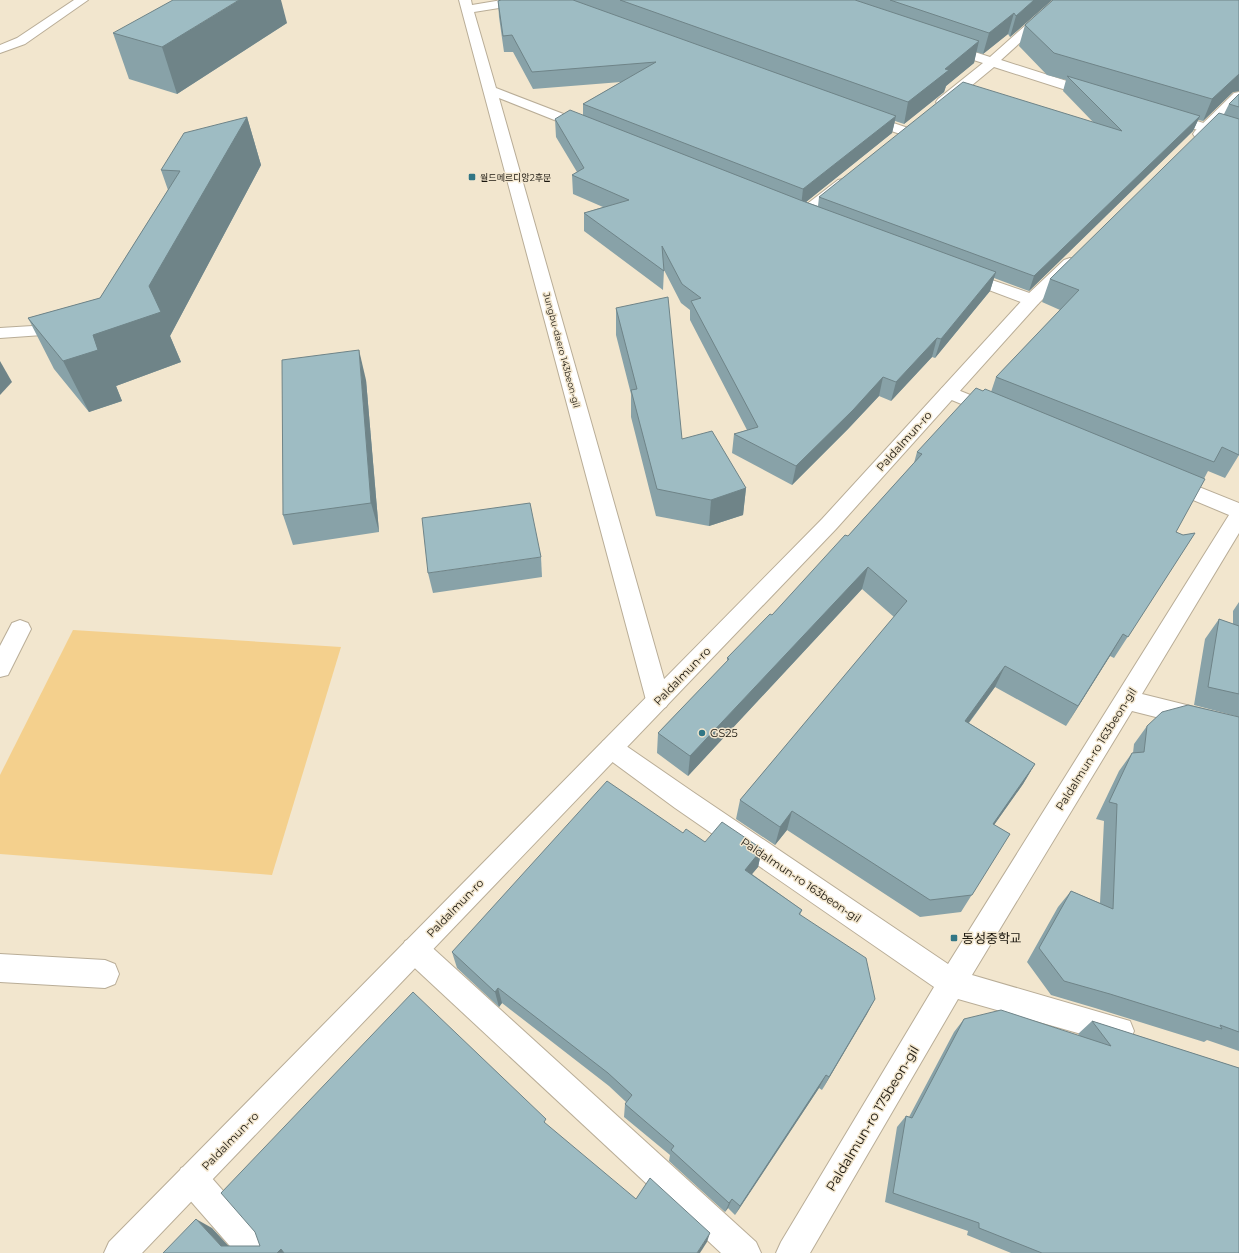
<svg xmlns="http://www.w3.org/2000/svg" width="1239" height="1253" viewBox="0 0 1239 1253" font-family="Montserrat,'Noto Sans KR',sans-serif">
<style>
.green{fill:#f4d08d}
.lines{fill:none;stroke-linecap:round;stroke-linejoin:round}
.minor-casing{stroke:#b9ad97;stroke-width:2}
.tertiary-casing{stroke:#b9ad97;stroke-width:2}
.minor{fill:#fff;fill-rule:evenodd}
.tertiary{fill:#fff;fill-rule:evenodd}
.wall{fill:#88a2a8}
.shaded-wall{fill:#6f8488}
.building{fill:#9ebcc3;stroke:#6f8488}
.poi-dot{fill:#327685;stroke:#f2e6ce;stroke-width:1.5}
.labels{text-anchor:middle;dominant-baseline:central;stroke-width:3;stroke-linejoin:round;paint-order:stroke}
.far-poi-label{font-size:9px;fill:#1a160e;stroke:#f2e6ce;text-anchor:start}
.far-street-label{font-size:9px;fill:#1a160e;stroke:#f2e6ce}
.street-label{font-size:11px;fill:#1a160e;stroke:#f2e6ce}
.poi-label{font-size:11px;fill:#1a160e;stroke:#f2e6ce;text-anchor:start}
.near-poi-label{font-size:13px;fill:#1a160e;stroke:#f2e6ce;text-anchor:start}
.near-street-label{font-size:13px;fill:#1a160e;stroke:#f2e6ce}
</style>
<rect width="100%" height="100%" fill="#f2e6ce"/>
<!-- green -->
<polygon class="green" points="73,630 341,647 272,875 0,854 0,775"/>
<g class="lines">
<!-- minor casing -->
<g class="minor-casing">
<g id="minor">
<polygon points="74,0 88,0 25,44 0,53 0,45 17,38"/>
<polygon points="459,0 471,0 472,5 502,0 531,0 529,3 525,4 474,12 496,88 592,125 594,128 592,131 587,132 582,131 499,98 670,700 666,707 658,710 650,707 646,700"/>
<polygon points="1054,0 1067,0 1001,60 1098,91 1100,94 1098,97 1088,97 994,67 948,105 938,105 936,102 938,99 983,63 942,50 940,47 942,44 950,44 990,57"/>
<polygon points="1168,112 1239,134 1239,143 1163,119 1161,116 1163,113"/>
<polygon points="864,113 911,129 913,132 911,135 906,136 859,120 857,117 859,114"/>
<polygon points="843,179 848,180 850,183 848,186 808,217 803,219 798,217 795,214 798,211 838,180"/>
<polygon points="963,270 1038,296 1040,300 1038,304 1032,305 1026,304 957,278 955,275 957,272"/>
<polygon points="65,324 71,325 74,329 71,333 0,338 0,328"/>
<polygon points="948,386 1000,407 1002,411 1000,415 993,417 942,396 939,392 942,388"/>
<polygon points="1169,475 1239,503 1239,533 1142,694 1239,718 1239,738 1132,711 972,975 1130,1021 1134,1031 1130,1041 1120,1045 958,999 810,1253 776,1253 781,1242 934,987 675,808 603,755 599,748 603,741 611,738 619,741 693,792 948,964 1229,515 1162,487 1159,482 1162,477"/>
<polygon points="20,620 28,623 31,629 8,675 0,677 0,646 12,623"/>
<polygon points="415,937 425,941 756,1242 761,1253 721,1253 405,959 401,950 405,941"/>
<polygon points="0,954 105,960 115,964 119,974 115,984 105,988 0,982"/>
<polygon points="192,1164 203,1168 268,1242 273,1253 236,1253 181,1190 177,1179 181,1168"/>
</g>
</g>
<!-- tertiary casing -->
<g class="tertiary-casing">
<g id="tertiary">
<polygon points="1239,92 1239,104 1205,137 1200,138 1195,137 1193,134 1195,131 1234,93"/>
<polygon points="1070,258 1076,260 1078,263 1076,266 1038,304 836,529 142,1253 104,1253 109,1242 822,519 1026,296 1064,260"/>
</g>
</g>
<!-- minor -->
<use href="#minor" class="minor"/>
<!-- tertiary -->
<use href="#tertiary" class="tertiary"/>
</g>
<!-- wall -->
<g class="wall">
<polygon points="501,0 1052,0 1010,37 1008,34 983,54 976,52 974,63 946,86 944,92 904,124 895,121 892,133 806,202 818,206 819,197 1094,123 1063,91 1066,80 1047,75 1019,46 1025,25 1239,0 1239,91 1233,92 1203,121 1198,120 1193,131 1029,291 994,278 990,291 935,358 932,357 891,401 879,396 848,429 792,485 732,453 734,434 747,430 690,320 690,310 681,303 664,270 663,290 584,231 584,213 603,207 573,194 572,175 577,172 556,137 555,119 583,115 583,104 621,82 533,89 513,52 504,52 499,17 498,1"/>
<polygon points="287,23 177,94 129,79 113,33"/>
<polygon points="1239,94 1239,455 1225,478 1208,471 1176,532 1183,535 1195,533 1114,658 1110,656 1066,726 995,687 969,723 1035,764 1023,784 994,825 1010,834 961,912 920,917 787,830 775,845 736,819 740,800 894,617 862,589 688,776 657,753 658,733 727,662 727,658 772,615 848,536 914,463 917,452 983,391 991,392 996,377 1060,310 1042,302 1050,279 1224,114 1229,104"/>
<polygon points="247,117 261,165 170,336 181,362 116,386 122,401 89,412 54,369 28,318 100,298 168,190 161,170"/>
<polygon points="616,308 682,439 746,488 743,515 709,526 656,516 631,417 631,394 616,335"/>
<polygon points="366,380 379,532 293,545 283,515"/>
<polygon points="541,557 542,577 433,593 428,573"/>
<polygon points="1239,602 1239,717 1194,705 1205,639 1219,619 1233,624 1233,611"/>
<polygon points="1239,717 1239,1051 1207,1040 1204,1042 1095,1008 1051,995 1027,962 1058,907 1071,891 1100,903 1104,821 1096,819 1119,771 1132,753 1133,753 1134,744 1147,726"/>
<polygon points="683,833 705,842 762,849 758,867 752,874 802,910 800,915 875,999 822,1090 819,1088 735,1215 728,1208 725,1212 669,1161 670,1155 624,1117 625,1104 626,1102 609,1086 502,1003 499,1007 457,968 452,952"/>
<polygon points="964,1019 1080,1036 1078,1034 1092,1021 1239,1068 1239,1253 1011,1253 967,1235 968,1231 885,1202 897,1127 906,1116 909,1117 954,1032"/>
</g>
<!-- shaded-wall -->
<g class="shaded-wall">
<polygon points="239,0 281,0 287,23 177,94 162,47"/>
<polygon points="1034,0 1052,0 1010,37 1016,16"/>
<polygon points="1014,13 1008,34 983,54 989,33"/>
<polygon points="979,41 974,63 946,86 944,92 904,124 908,102 945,69"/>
<polygon points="1239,74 1239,91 1233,92 1203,121 1212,99"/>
<polygon points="896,116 892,133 801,206 803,189"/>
<polygon points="1200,116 1193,131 1029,291 1034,276"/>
<polygon points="247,117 261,165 170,336 181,362 116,386 122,401 89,412 63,361 149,286"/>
<polygon points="996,272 990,291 935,358 941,339"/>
<polygon points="937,338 932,357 891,401 896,382"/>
<polygon points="359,350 366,380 379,532 371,503"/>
<polygon points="0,361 12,382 0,395"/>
<polygon points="883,377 879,396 848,429 792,485 796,466"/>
<polygon points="746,488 743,515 709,526 711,500"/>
<polygon points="868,567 862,589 688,776 690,756"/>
<polygon points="1123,634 1110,656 1066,726 1078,706"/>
<polygon points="1005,666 995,687 955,741 965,721"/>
<polygon points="1035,764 1023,784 982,842 993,824"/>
<polygon points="792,811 787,830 775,845 780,827"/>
<polygon points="762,849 758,867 741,887 745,870"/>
<polygon points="498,988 502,1003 499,1007 495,992"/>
<polygon points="875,999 867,1014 822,1090 829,1077"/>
<polygon points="826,1075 819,1088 735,1215 740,1206"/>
<polygon points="732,1199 728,1208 725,1212 729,1203"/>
<polygon points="196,1219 212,1228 235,1253 221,1246"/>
<polygon points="710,1233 707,1242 700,1253 697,1253"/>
<polygon points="281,1249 288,1253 277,1253"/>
</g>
<!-- building -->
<g class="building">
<polygon points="173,0 239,0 162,47 113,33"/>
<polygon points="501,0 573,0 896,116 803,189 583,104 656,62 532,72 512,35 503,36 498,1"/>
<polygon points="620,0 855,0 979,41 945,69 949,70 908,102"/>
<polygon points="890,0 1034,0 1016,16 1014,13 989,33"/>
<polygon points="1053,0 1239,0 1239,74 1212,99 1054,53 1025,25"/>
<polygon points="1067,76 1200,116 1034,276 819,197 963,82 1122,131"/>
<polygon points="1239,94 1239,107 1229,104"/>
<polygon points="570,110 800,200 996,272 941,339 937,338 896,382 883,377 853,410 796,466 734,434 758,427 691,301 701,298 682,284 662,246 664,271 584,213 629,200 572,175 584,168 555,119"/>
<polygon points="1219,113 1239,119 1239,455 1222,447 1214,462 996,377 1079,290 1050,279"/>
<polygon points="247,117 149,286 161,312 93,335 98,350 63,361 28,318 100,298 180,171 161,170 184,133"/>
<polygon points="668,297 682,439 712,431 746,488 711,500 657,489 631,390 637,389 616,308"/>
<polygon points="359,350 371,503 283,515 282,360"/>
<polygon points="976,388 983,391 985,389 1205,479 1176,532 1183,535 1195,533 1128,637 1123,634 1078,706 1005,666 965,721 1035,764 993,824 1010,834 972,895 930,900 792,811 780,827 740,800 907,601 868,567 690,756 658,733 729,659 727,658 770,614 772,615 845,535 848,536 922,454 917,452"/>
<polygon points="530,503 541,557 428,573 422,518"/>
<polygon points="1219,619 1239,626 1239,694 1208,687"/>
<polygon points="1188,705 1239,717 1239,1032 1220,1025 1222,1029 1110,994 1064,981 1039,948 1071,891 1113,909 1117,804 1109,802 1132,753 1144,752 1147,726 1162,712"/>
<polygon points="607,781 683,833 686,829 705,842 722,822 762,849 745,870 802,910 799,914 866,958 875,999 829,1077 826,1075 740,1206 732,1199 729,1203 671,1150 674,1146 625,1104 632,1095 608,1073 498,988 495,992 452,952"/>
<polygon points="413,992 546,1119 544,1122 636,1199 650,1178 710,1233 697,1253 284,1253 281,1249 277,1253 163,1253 196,1219 221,1246 260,1246 255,1232 221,1193"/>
<polygon points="1001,1010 1111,1046 1092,1021 1239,1068 1239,1253 1042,1253 979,1228 979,1223 893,1193 906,1116 912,1118 964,1019"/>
</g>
<!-- markers -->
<g class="poi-dot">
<rect x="468" y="173" width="8" height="8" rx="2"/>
<circle cx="702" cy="733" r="4"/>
<rect x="950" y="934" width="8" height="8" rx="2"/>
</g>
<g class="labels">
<!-- far-poi labels -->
<g class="far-poi-label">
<text x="480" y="177">월드메르디앙2후문</text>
</g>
<!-- far-street labels -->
<g class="far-street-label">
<text transform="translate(562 350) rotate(75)">Jungbu-daero 143beon-gil</text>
</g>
<!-- street labels -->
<g class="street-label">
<text transform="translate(904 441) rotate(-48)">Paldalmun-ro</text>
<text transform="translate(682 676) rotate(-46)">Paldalmun-ro</text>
<text transform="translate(1096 749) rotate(-58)">Paldalmun-ro 163beon-gil</text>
<text transform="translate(801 880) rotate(34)">Paldalmun-ro 163beon-gil</text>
<text transform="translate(455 908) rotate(-46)">Paldalmun-ro</text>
<text transform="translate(230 1141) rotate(-46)">Paldalmun-ro</text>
</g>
<!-- poi labels -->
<g class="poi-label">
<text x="710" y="733">GS25</text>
</g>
<!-- near-poi labels -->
<g class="near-poi-label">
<text x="962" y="938">동성중학교</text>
</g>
<!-- near-street labels -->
<g class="near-street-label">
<text transform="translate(872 1118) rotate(-59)">Paldalmun-ro 175beon-gil</text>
</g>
</g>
</svg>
